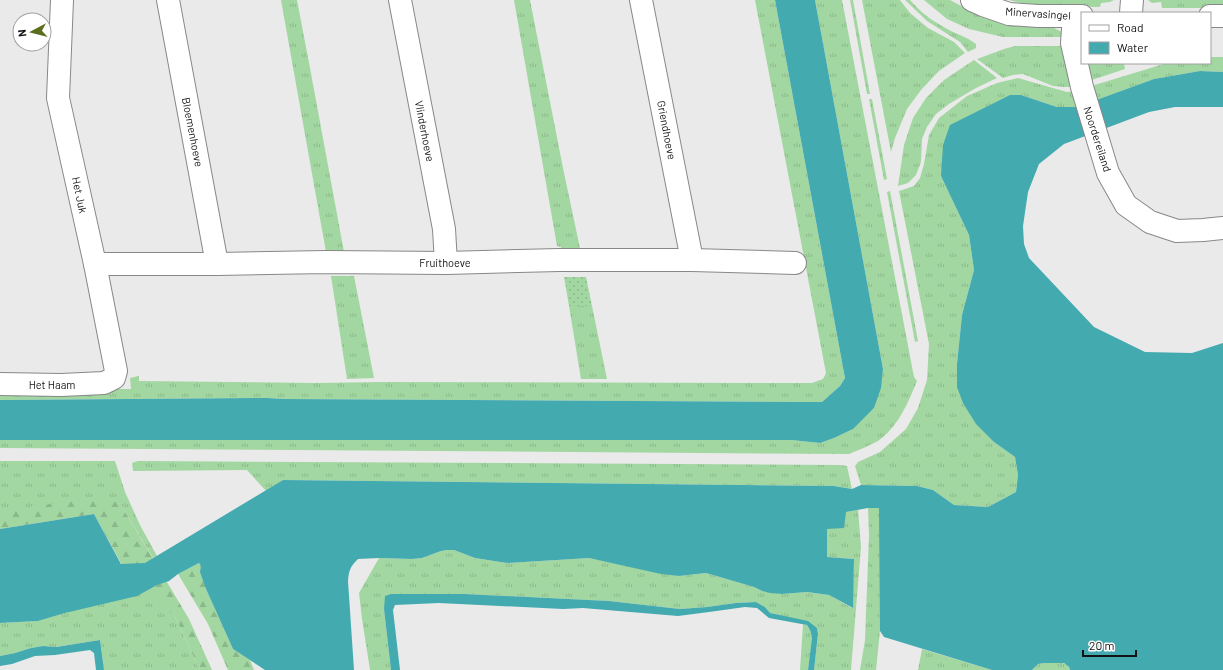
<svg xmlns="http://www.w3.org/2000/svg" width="1223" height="670" viewBox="0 0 1223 670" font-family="Barlow,sans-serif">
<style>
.grass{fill:url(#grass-tufts)}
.forest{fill:url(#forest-firs)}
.park{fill:url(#park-dots)}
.water{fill:#43aab0}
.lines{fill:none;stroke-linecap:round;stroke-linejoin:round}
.street-casing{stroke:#888889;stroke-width:24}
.secondary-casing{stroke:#888889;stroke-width:24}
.street{stroke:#fff;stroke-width:22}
.secondary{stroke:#fff;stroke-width:22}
.labels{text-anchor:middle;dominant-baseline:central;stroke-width:4;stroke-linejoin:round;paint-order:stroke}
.street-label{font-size:11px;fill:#131314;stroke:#fff}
</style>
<defs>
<pattern id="grass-tufts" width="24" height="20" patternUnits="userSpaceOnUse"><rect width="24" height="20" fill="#a3d7a1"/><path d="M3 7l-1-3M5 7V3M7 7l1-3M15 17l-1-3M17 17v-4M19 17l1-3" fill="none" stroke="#8bb88a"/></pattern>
<pattern id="forest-firs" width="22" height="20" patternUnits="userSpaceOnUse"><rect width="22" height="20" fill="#a3d7a1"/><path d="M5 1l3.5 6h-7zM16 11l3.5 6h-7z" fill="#8bb88a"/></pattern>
<pattern id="park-dots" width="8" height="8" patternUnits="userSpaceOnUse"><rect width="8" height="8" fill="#a3d7a1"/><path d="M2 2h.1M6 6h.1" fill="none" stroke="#8bb88a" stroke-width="1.8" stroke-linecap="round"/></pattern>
</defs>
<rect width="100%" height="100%" fill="#eaeaeb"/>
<!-- grass -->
<g class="grass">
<polygon points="281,0 297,0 310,68 344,252 326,252"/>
<polygon points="514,0 530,0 563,168 581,253 562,252 561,247 557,246"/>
<polygon points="755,0 775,0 845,378 840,386 822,402 285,399 267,398 0,400 0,389 131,389 130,378 139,376 139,381 316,383 382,382 812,383 823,379 826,373"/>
<path d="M815,0h27l72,377 3,4c-9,22 -19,46 -39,60 -9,5 -20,9 -29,13l-849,-6v-8h792l28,3 14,-5 17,-8 23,-22 9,-39z"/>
<polygon points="850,0 853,0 870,94 867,94"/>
<polygon points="862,0 900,0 910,13 928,28 954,42 965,53 939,71 921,90 907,109 895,138 891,152"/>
<path d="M905,0h5c11,12 18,18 32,26 11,7 24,10 34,18v4l-8,4 -8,-10 -33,-21z"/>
<polygon points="924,0 950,0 980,16 998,21 1054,28 1062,32 1063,37 1003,37 969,29 947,19"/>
<polygon points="1009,0 1114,0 1110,2 1101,3 1100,7 1032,6"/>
<polygon points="1148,0 1223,0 1223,8 1162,8 1161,2 1152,3"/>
<polygon points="1015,46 1066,46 1076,87 1064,87 1053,86 1023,74 1013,75 1003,78 977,59 1004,49"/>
<polygon points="1210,57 1223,57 1223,72 1200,71 1154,79 1091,102 1088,87 1167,63 1210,63"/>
<polygon points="974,60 997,78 976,88 949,104 936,114 927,127 922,139 921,162 916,175 908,183 898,186 904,145 913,118 926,98 944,80"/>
<polygon points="1082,63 1124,63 1125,69 1086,82"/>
<polygon points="1018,78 1067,92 1078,91 1077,107 1057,107 1021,95 941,176 969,235 974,270 962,315 957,364 994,442 1015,457 1018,475 1016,492 988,507 954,505 933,490 917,486 861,485 855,466 858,462 880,452 906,429 918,408 927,380 929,344 899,191 914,186 920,178 924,164 929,135 939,118 967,96 997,83"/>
<polygon points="869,99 872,99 887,179 884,180"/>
<polygon points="890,191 918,341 915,342 887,192"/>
<polygon points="331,276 354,276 374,378 347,379"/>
<polygon points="569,306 592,306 607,379 581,379"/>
<polygon points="0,461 115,461 125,492 140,525 157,556 153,558 121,505 0,511"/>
<polygon points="138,461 840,465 847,466 852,489 834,486 283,480 266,491 247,470 133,471 132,463"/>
<polygon points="868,508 880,508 880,631 876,670 860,670 865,640 869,535"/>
<polygon points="858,509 861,547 851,670 814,670 818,634 817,628 786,617 770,613 765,607 756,602 736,603 707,607 680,609 609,601 465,594 391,594 384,609 391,670 370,670 362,619 359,593 379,558 412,559 422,558 441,551 447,550 454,550 475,558 507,563 589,558 679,576 706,573 754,587 762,591 782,594 807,592 829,595 852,608 854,559 827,557 827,529 846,512 856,510"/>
<polygon points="157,585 175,617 200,670 104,670 100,640 55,647 43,646 31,648 15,653 0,656 0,623 38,621"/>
<polygon points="803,624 807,625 810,630 812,637 808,670 800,670"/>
<polygon points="922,649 992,670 918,670"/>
<path d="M1044,663c9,0 22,-4 26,7h-38l6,-6z"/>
</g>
<!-- forest -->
<g class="forest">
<polygon points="102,498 110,499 121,505 189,619 212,670 200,670 175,617 121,563 94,514 0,529 0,510"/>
<polygon points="199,563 201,566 206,589 233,649 250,660 254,670 228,670 208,624 178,574"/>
</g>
<!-- park -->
<polygon class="park" points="564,277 586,277 592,306 569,306"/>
<!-- water -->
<g class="water">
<polygon points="775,0 815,0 883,369 881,388 874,408 853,429 834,438 820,443 792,440 0,440 0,400 267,398 285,399 822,402 840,386 845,378"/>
<path d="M1200,71l23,1v35h-48l-26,5 -85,32 -25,20 -11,28 -5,34 1,18 5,14 65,69 51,25 47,1 31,-10v327h-153l-1,-3 -5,-4h-20l-6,1 -6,6h-40l-108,-33 -4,-6 -1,-123h-11l-22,4 -2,16 -17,1v28l27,2 -1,49 -24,-13 -22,-3 -25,2 -12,-1 -8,-2 -8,-4 -48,-14 -27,3 -18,-2 -72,-16 -82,5 -32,-5 -21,-8h-7l-6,1 -19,7 -10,1 -33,-1 -21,1c-8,8 -9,11 -10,22l6,89h-89l-32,-21 -27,-60 -6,-17 1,-6 -2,-3 -21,11 -9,7 -12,4 -20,11 -72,17 -27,8 -38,2v-94l94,-15 27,50 24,-1 138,-83 551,6 18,3 9,-4 56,1 16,4 21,15 34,2 28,-15 2,-17 -3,-18 -21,-15 -18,-18 -13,-21 -6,-16v-23l5,-49 12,-45 -5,-35 -28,-59 2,-31 7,-20 60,-30h11l36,12h20l77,-28z"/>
<polygon points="391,594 465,594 609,601 680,609 707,607 736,603 756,602 765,607 770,613 808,621 817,628 818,634 814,670 808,670 812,637 810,630 807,625 769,618 757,608 745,607 709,612 678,616 583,608 563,609 439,603 395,605 393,610 400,670 391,670 384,609 385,596"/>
<polygon points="100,640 104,670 96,670 94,653 90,650 55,655 35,656 12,664 0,666 0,656 15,653 31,648 43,646 56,647"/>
</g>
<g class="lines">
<!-- street casing -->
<g class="street-casing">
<g id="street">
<polyline points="168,0 217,264"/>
<polyline points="400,0 444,229 446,263"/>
<polyline points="641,0 692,260"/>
<polyline points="1131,13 1132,0"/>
<polyline points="1074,16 1072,43 1082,87 1108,173 1126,205 1150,222 1177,231 1203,230 1223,228"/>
<polyline points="95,264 217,264 326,262 446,263 559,260 692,260 795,263"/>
<polyline points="0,384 61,385 104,383 114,378 116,371 95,264 58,98 62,0"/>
</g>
</g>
<!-- secondary casing -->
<g class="secondary-casing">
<g id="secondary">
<polyline points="972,0 983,5 1009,14 1038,16 1082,16"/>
<polyline points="1210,16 1223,16"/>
</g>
</g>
<!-- street -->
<use href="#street" class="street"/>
<!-- secondary -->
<use href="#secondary" class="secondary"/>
</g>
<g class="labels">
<!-- street labels -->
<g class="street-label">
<text transform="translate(1038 13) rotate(4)">Minervasingel</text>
<text transform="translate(667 130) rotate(79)">Griendhoeve</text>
<text transform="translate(425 131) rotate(79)">Vlinderhoeve</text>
<text transform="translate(193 132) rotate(79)">Bloemenhoeve</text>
<text transform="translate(1098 139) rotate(72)">Noordereiland</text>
<text transform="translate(80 195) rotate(78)">Het Juk</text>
<text x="445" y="262">Fruithoeve</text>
<text x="52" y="384">Het Haam</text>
</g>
</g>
<!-- legend -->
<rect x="1081" y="12" width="130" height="52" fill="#ffffff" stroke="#a1a1a1"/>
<rect x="1089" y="25" width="20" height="6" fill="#ffffff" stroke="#a1a1a1"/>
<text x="1117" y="32" font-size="12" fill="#131314">Road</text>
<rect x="1089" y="42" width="20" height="12" fill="#43aab0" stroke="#a1a1a1"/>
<text x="1117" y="52" font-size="12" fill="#131314">Water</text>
<!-- north arrow -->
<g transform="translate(32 32) rotate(263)"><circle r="19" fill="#ffffff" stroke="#a1a1a1"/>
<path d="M0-3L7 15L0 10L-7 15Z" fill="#5b6e1d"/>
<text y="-6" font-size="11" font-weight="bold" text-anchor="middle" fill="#131314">N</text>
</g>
<!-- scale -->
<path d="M1083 650v6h53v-6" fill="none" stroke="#131314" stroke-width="2"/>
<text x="1089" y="650" font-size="12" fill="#131314" stroke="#ffffff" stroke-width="3" paint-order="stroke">20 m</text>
</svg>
